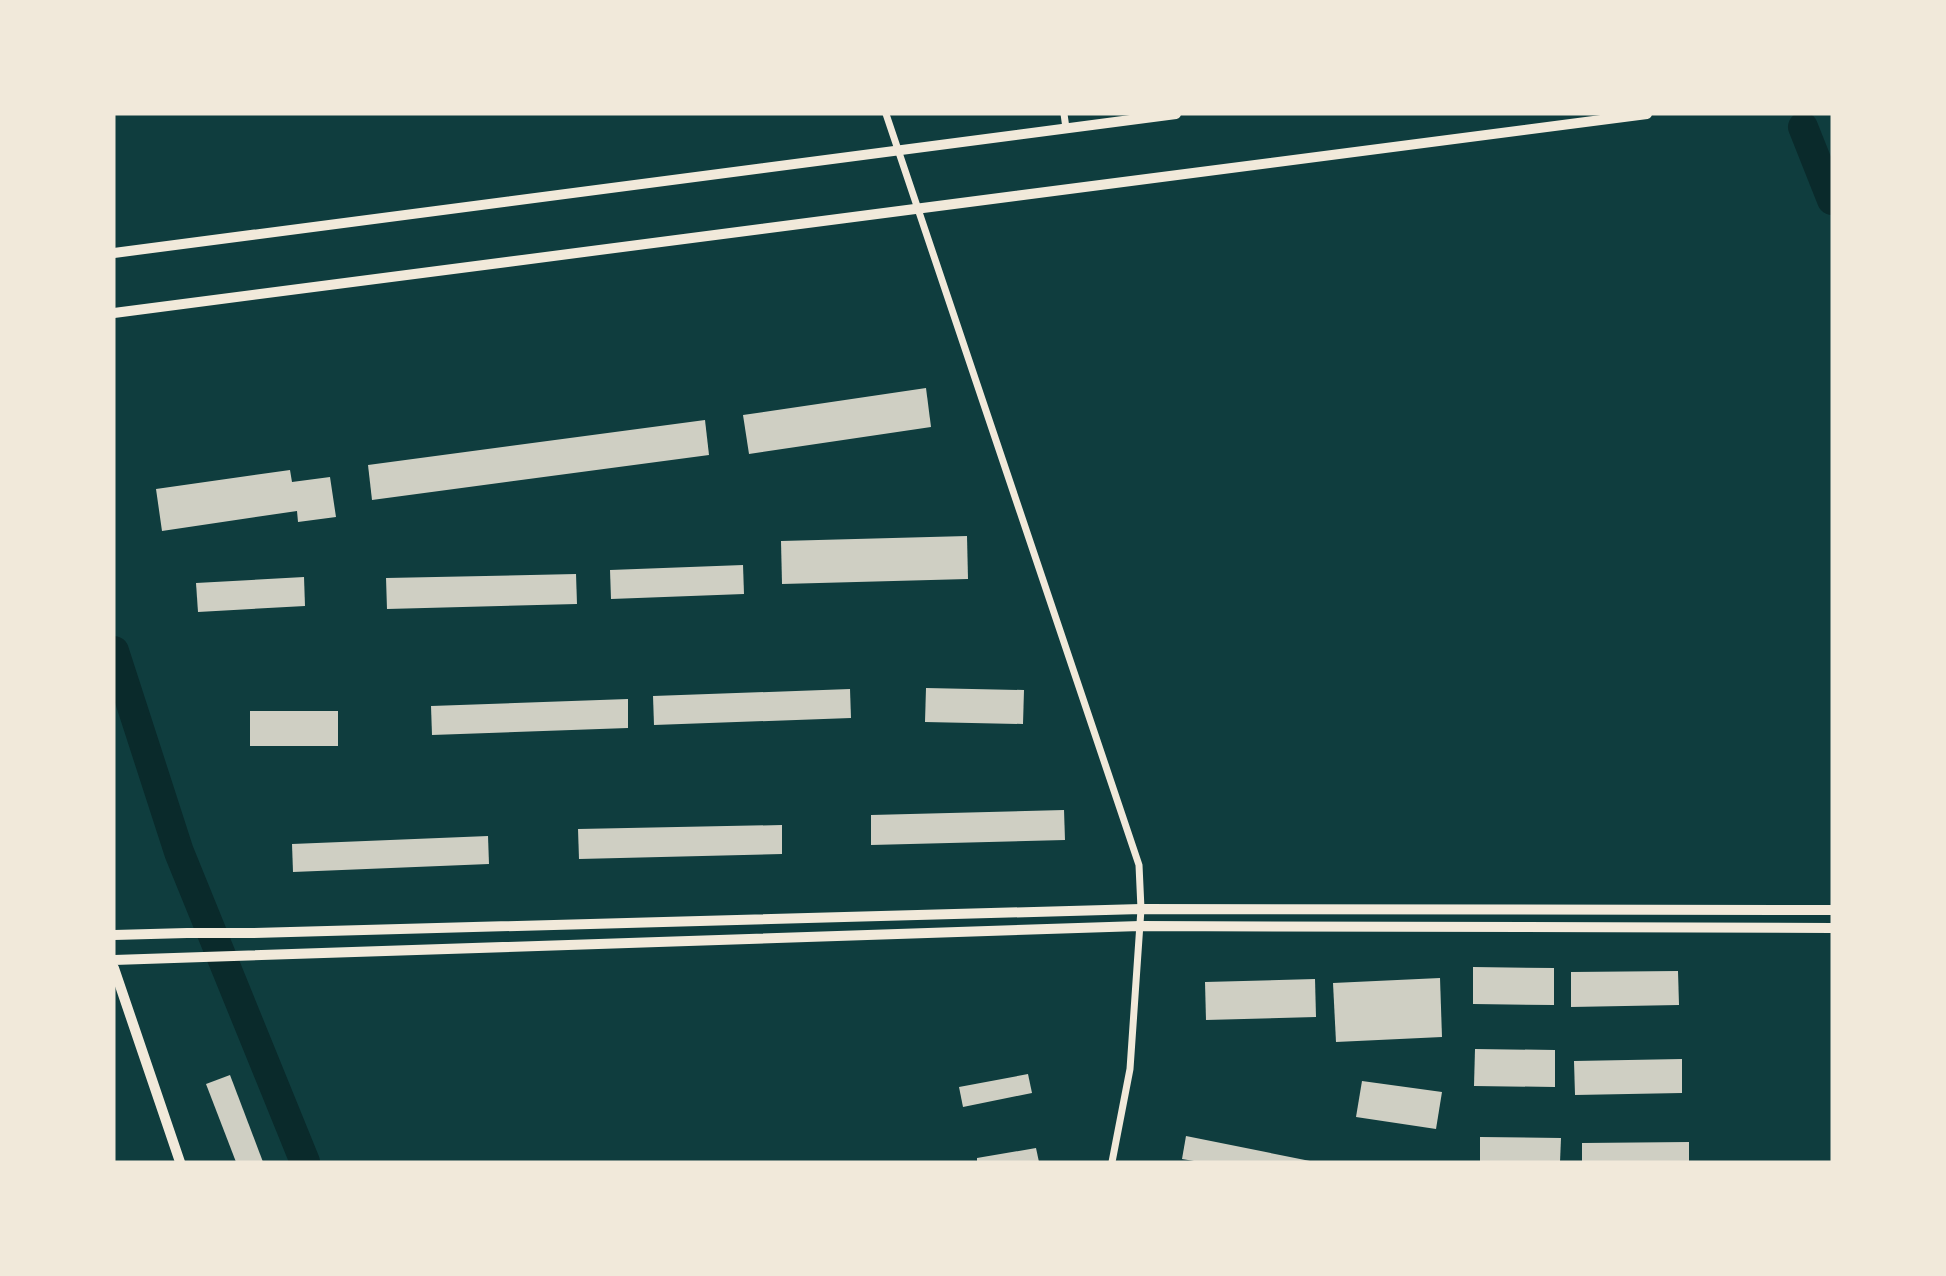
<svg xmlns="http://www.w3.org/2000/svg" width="1946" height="1276" viewBox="0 0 1946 1276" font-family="'IBM Plex Sans',sans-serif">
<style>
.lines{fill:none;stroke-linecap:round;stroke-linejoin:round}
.river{stroke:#0a2a2b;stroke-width:30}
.building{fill:#cfcfc3}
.minor{stroke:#f1e9da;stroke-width:7}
.tertiary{stroke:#f1e9da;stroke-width:10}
.secondary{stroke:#f1e9da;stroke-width:10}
</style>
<rect width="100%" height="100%" fill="#0f3d3e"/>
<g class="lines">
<!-- river -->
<g class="river">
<polyline points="1803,127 1832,200"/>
<polyline points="114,651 179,852 305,1162"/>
</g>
</g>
<!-- building -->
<g class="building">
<polygon points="926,388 931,427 749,454 743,415"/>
<polygon points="705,420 709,455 372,500 368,465"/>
<polygon points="290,470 292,482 330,477 336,517 298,522 297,511 162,531 156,489"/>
<polygon points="967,536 968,579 782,584 781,541"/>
<polygon points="743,565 744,594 611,599 610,570"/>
<polygon points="576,574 577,604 387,609 386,578"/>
<polygon points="304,577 305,606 198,612 196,583"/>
<polygon points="926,688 1024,690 1023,724 925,722"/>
<polygon points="850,689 851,718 654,725 653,696"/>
<polygon points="628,699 628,728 432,735 431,706"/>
<rect x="250" y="711" width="88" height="35"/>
<polygon points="1064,810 1065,840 871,845 871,815"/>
<polygon points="782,825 782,854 579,859 578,829"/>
<polygon points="488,836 489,864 293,872 292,844"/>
<polygon points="1473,967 1554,968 1554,1005 1473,1004"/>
<polygon points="1678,971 1679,1005 1571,1007 1571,972"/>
<polygon points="1440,978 1442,1037 1336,1042 1333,983"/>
<polygon points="1315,979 1316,1017 1206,1020 1205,982"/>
<polygon points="1475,1049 1555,1050 1555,1087 1474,1086"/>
<polygon points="1682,1059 1682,1093 1575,1095 1574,1061"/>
<polygon points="1028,1074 1032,1093 963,1107 959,1087"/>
<polygon points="230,1075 263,1162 236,1162 206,1084"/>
<polygon points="1362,1081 1442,1092 1436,1129 1356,1117"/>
<polygon points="1186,1136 1310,1161 1310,1162 1200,1162 1182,1159"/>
<polygon points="1480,1137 1561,1138 1560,1162 1480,1162"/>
<polygon points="1689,1142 1689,1162 1582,1162 1582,1143"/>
<polygon points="1036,1148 1039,1162 977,1162 977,1158"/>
</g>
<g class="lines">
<!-- minor -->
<g class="minor">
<polyline points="886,114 1139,865 1141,909 1130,1069 1112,1162"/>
<polyline points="1064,114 1066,128"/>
</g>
<!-- tertiary -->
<g class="tertiary">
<polyline points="114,935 187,933 254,933 1141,909 1832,910"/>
<polyline points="114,960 1140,926 1832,928"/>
<polyline points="114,968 180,1162"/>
</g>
<!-- secondary -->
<g class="secondary">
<polyline points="114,253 1176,114"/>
<polyline points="114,313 1647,114"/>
</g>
</g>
<!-- border -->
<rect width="1946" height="1276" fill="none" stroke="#f1e9da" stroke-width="231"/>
</svg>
